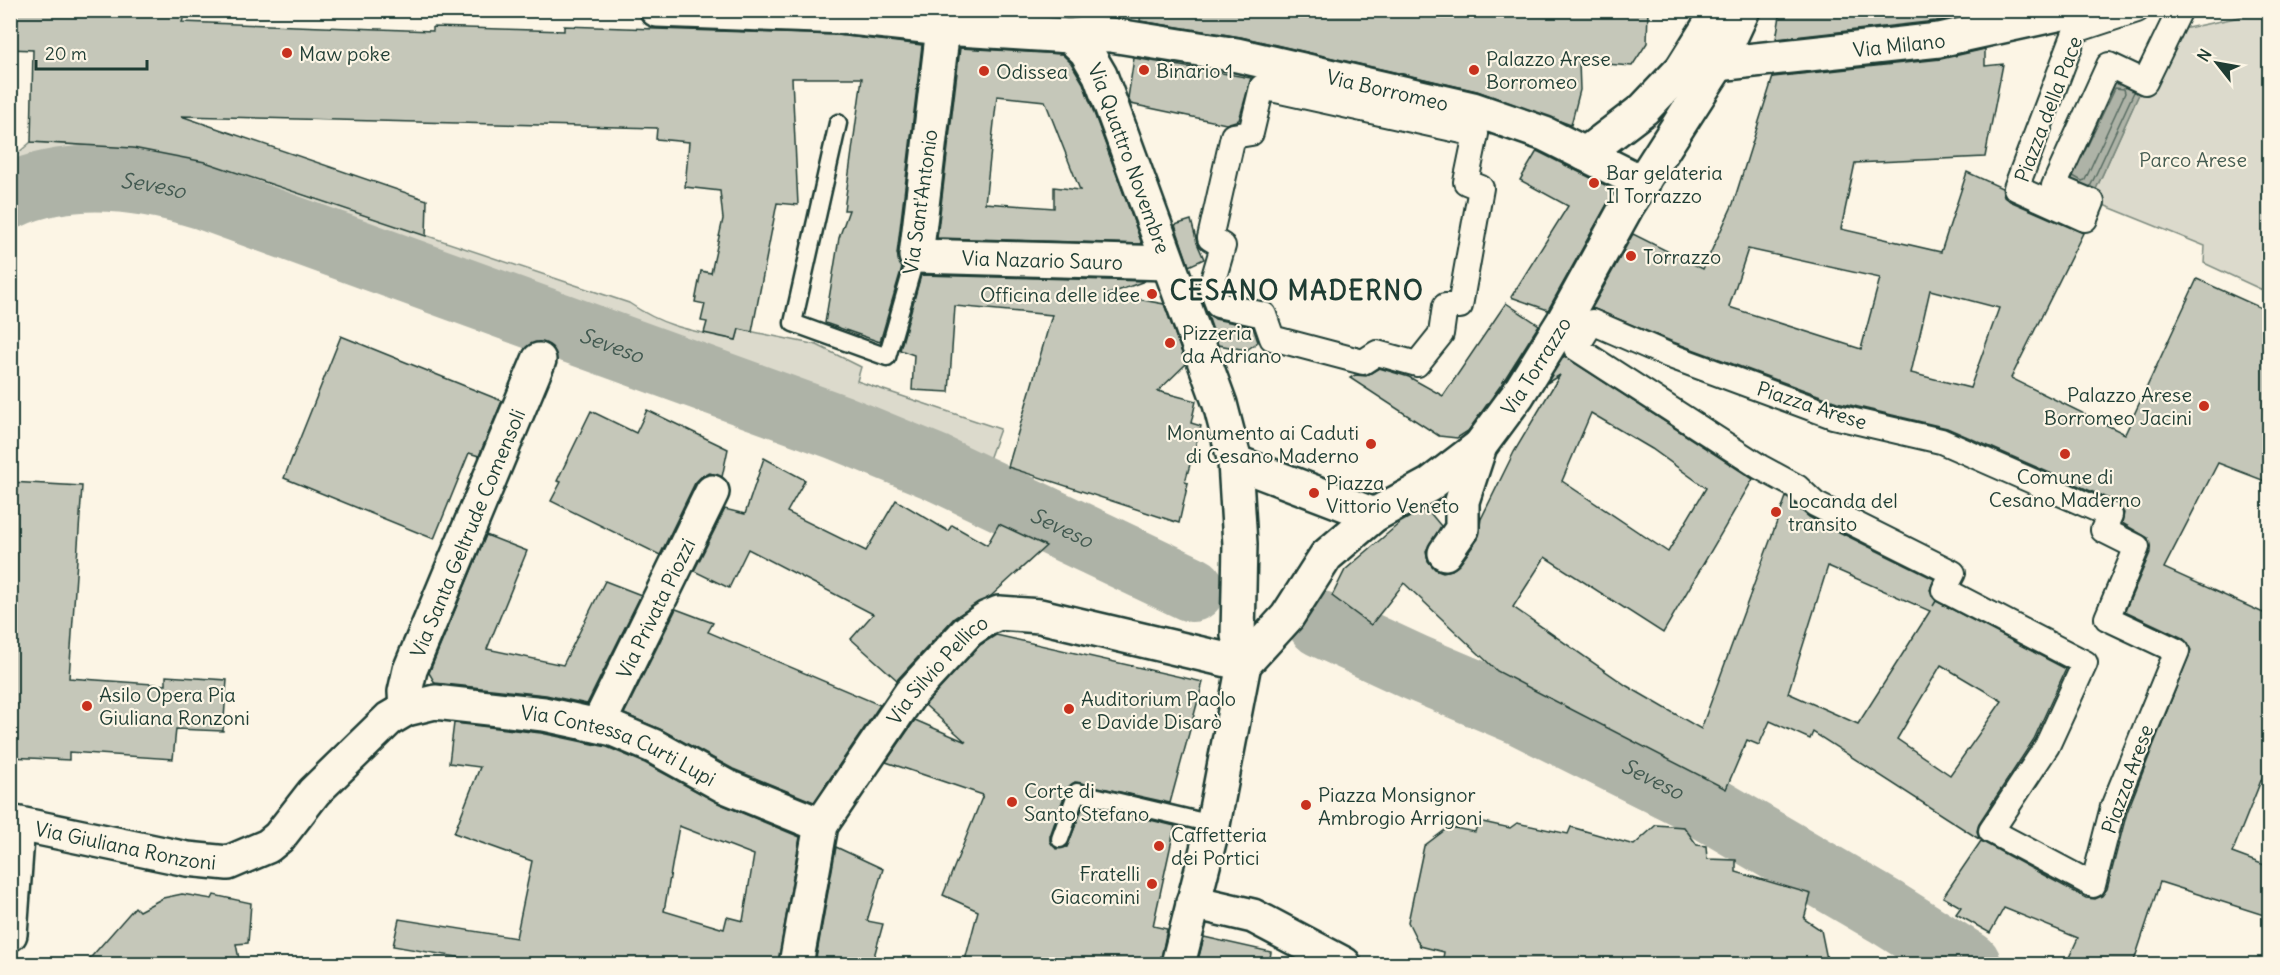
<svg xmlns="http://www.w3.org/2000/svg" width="2280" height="975" viewBox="0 0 2280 975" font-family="Delius,sans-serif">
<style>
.green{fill:#dcdacc;stroke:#7e8c80;stroke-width:1.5}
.water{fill:#aeb3a7;stroke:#758479;stroke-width:1.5}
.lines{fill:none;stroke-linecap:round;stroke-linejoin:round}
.shore{stroke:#586c62;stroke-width:1.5}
.river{stroke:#aeb3a7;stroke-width:66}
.building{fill:#c5c7b9;stroke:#1f3d34;stroke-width:1.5;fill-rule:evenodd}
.service-casing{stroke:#1f3d34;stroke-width:21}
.pedestrian-casing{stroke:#1f3d34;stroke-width:28}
.minor-casing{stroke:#1f3d34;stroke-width:38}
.service{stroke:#fcf5e5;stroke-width:16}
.pedestrian{stroke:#fcf5e5;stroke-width:24}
.minor{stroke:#fcf5e5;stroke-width:33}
.poi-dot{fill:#c8321e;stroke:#fcf5e5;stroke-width:2}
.labels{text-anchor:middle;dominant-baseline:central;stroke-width:4.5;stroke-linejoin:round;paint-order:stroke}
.street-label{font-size:20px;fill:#1f3d34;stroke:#fcf5e5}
.poi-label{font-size:20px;fill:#1f3d34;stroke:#fcf5e5;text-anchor:start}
.park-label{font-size:20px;fill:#455c52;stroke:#fcf5e5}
.water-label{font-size:21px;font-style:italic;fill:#435a51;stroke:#fcf5e5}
.district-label{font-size:26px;font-weight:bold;letter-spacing:1.5px;fill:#1f3d34;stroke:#fcf5e5}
</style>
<rect width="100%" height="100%" fill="#fcf5e5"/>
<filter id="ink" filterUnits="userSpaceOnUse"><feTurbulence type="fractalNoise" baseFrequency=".0167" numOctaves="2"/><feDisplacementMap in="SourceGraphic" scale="12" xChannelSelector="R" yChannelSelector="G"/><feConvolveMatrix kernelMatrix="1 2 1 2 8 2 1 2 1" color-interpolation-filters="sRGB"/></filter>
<g filter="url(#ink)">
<!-- green -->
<g class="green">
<polygon points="2269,11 2269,293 2204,263 2205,246 2091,200 2144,83 2173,31"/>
<path d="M31,142l102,6 73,14 423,141c37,25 64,28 107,37l3,-11 78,16 44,22 -4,14 143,48 -12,33 -115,-43 -152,-62 -512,-184c-62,-17 -141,-36 -198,0v-14z"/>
</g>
<!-- water -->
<polygon class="water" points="2110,68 2144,83 2091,200 2054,183"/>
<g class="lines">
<!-- shore -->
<g class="shore">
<polyline points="2073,176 2082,181 2085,180 2125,93 2124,89 2115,88 2085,151"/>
<polyline points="2090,187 2134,92"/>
</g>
<!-- river -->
<g class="river">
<path id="s1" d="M10,196c61,-28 133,-18 195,1l633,230 97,40 257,122"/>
<path id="s2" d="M1321,624l95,44 104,44 166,83 200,117 82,52"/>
</g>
</g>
<!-- building -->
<g class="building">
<polygon points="10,10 185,14 182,22 433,31 433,27 564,31 564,26 838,35 922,45 897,254 902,267 880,342 825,323 839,238 849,210 844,210 862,78 792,78 798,205 777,203 752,332 739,329 736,340 704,333 707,322 701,321 705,304 695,302 701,271 711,273 723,219 720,191 685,187 689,142 656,139 657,128 181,116 427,200 426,236 205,162 133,148 31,142 33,50 10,49"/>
<polygon points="963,10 1011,10 1015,14"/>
<polygon points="1141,10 1648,10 1647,43 1632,66 1579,62 1580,90 1571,125 1477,91 1241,37 1140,21"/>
<polygon points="1781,10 1986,10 1986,11 1936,21 1776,39"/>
<path d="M960,48l102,6 9,9 12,20 59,161 -205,-6zM997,96l48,5 35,89 -26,-3v21l-69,-5z"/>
<path d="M1985,49v17l18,-2 -18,93 -130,6 -14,66 100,23 26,-80 35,16 2,8 6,5 73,32 -72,145 114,56 72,-155 73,33v171l-52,-20 -54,105 106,48v142l-38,95 38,14v50l-110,-35 -27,82h-67l12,-26 -74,-30 -14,25 -34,-19 5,-7 -18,-10 38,-56 105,57 9,1 7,-3 5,-7 20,-77 64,-162 -8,-12 -58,-27 25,-58 -2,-15 -26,-15 2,-10 -8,-11 -169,-74 -110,-26 -164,-60 -81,-34 41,-74 70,35 30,-65 40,-127 168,-18zM1748,249l132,29 -19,71 -132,-42zM1930,290l69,18 -29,80 -59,-15z"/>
<polygon points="1134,58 1251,78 1239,120 1226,124 1131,104 1128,98"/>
<polygon points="1537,151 1615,190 1548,310 1511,297 1568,206 1520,180"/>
<polygon points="1191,220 1197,243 1204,259 1189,266 1175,225"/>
<polygon points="921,275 1145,281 1109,294 1164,304 1186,364 1158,391 1196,401 1191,423 1201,426 1185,482 1188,483 1179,523 1008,467 1052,315 955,306 949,392 912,390 914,355 900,350"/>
<polygon points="1506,303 1539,325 1501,385 1468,431 1457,438 1439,436 1350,378 1355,375 1366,376 1379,368 1409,377 1443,396"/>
<polygon points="1207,313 1215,319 1253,327 1258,342 1247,350 1218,345"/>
<polygon points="341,336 502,401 479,456 469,453 434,539 284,478"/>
<path d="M1564,356l189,123 -90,154 -118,-76 -32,50 114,79 74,43 85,-232 23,20 125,62 -4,11 6,11 -3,5 3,-5 130,68 -32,70 -55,84 -2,8 2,8 -166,-107 -3,7 -40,-18 -11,24 -12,-5 -21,49 -229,-118 -93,-88 -33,42 -39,-29 13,-26 56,-48 25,-14 15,18 -15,25 2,10 7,8 8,3 9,-2 8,-6 18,-25 3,-20 33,-67 46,-77 -13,8zM1591,413l61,36 54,39 -38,64 -106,-71zM1828,566l102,45 -72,113 -70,-31zM1941,665l61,36 -52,74 -53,-36z"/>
<polygon points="647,410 728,449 722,477 710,473 702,476 695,483 660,555 551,501 561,482 557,481 591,411 636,433"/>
<polygon points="764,458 805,480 787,512 866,551 896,500 948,531 952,525 987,545 999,524 1046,546 991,596 954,618 897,680 851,639 873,614 748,549 729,588 694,571 725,509 745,514"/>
<polygon points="10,482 82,486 69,678 166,685 166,676 227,680 223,731 176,729 173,759 69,752 69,760 10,757"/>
<polygon points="486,535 527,551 487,649 563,665 605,581 641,595 587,704 546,695 435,683 429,673"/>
<polygon points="676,609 713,623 708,632 880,705 814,802 733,769 662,730 624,714"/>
<polygon points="996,635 1203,682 1170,803 1075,782 1067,788 1050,836 1050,841 1056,849 1067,847 1084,804 1175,826 1153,926 1167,929 1160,964 964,964 978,911 943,895 983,795 886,762 915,720 966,742 925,705 980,645"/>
<path d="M454,723l87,10 66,14 38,16 73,40 82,34 -22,127h-310l1,-5 -76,-13 6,-27 117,19 16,-77 -78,-28 26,-66 -31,-4zM679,826l75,29 -11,66 -16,-4 -3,12 -60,-18z"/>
<polygon points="1478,821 1510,828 1517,823 1568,834 1571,827 1634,845 1656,825 1684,827 1697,845 1706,846 1707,859 1736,860 1736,872 1811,894 1804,919 1821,930 1828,964 1442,964 1444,952 1420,946 1408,922 1424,846 1449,827 1475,832"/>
<polygon points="836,847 883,869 867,921 883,924 872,964 815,964"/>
<polygon points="182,894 212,899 214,895 251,903 248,943 236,944 240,964 85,964 135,907 139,911 163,898"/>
<polygon points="1204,937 1271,952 1269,964 1197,964"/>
</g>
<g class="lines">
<!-- service casing -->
<g class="service-casing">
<g id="service">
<polyline points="838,123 793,323 887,357 916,256"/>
<polyline points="1060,839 1077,792 1212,824"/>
</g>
</g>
<!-- pedestrian casing -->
<g class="pedestrian-casing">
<g id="pedestrian">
<polyline points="2137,10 2076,30 2016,188 2085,219 2092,202 2054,186 2109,65 2145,82 2180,10"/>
<polygon points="1262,87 1476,134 1466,182 1481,188 1460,306 1445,306 1441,334 1417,364 1377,353 1363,362 1272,338 1264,315 1218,305 1211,287 1223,246 1210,238 1233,136 1251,133"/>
<polygon points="1592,322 1668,355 1833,416 1941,441 2110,515 2103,530 2137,547 2107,618 2177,651 2113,807 2093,885 1991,831 2047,746 2085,663 1944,590 1953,573 1815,504 1797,487 1760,467 1576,348"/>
</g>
</g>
<!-- minor casing -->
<g class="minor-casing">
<g id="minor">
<polyline points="657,10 846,17"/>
<path id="s3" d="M829,10l12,7 102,11 127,8 14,-2 27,1 126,20 236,54 72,25 98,49"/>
<path id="s4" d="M943,28l-27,228 252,7"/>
<path id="s5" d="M1070,36l16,15 14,24 120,329 15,58 5,82 -2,91 6,29 -32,166 -34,134"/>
<path id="s6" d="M1718,64l221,-24 137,-30"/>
<polyline points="1585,154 1644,109 1682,69 1719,10"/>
<polyline points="1235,462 1374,515"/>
<path id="s7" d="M1445,553l17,-24v-28l18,-55 37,-50 46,-74 64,-116 91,-142 25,-54"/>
<polyline points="1244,664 1287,617 1326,556 1374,515 1429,485 1480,446"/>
<path id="s8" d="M406,709l-1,-17 5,-22 129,-310"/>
<path id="s9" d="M598,725l114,-233"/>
<path id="s10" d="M10,822l177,37 41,4 40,-17 11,-9 35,-45 75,-73 17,-10 29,-7 109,12 69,15 40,17 72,40 96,39"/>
<polyline points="1193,902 1253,916 1344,964"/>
<polyline points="10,934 18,824"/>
<path id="s11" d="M796,964l25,-139 89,-131 58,-63 19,-13 12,-5 41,3 204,48"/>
</g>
</g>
<!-- service -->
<use href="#service" class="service"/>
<!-- pedestrian -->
<use href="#pedestrian" class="pedestrian"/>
<!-- minor -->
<use href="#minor" class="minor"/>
</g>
</g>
<!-- markers -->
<g class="poi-dot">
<circle cx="287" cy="53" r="6"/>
<circle cx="1144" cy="70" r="6"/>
<circle cx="1474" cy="70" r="6"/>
<circle cx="984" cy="71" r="6"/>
<circle cx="1594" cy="183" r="6"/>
<circle cx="1631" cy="256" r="6"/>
<circle cx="1152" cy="294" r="6"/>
<circle cx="1170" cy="343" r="6"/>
<circle cx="2204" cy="406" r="6"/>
<circle cx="1371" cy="444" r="6"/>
<circle cx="2065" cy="454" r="6"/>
<circle cx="1314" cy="493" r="6"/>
<circle cx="1776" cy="512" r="6"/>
<circle cx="87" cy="706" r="6"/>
<circle cx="1069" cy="709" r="6"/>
<circle cx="1012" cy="802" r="6"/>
<circle cx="1306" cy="805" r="6"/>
<circle cx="1159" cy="846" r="6"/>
<circle cx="1152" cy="884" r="6"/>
</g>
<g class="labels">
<!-- street labels -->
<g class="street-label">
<text stroke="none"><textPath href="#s6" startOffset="182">Via Milano</textPath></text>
<text stroke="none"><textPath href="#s3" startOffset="567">Via Borromeo</textPath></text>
<text transform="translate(2048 109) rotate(-69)">Piazza della Pace</text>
<text stroke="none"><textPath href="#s5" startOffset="138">Via Quattro Novembre</textPath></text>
<text transform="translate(920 202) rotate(-82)">Via Sant'Antonio</text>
<text stroke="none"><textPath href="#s4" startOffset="356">Via Nazario Sauro</textPath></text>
<text stroke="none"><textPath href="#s7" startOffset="213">Via Torrazzo</textPath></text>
<text transform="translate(1812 405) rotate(18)">Piazza Arese</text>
<text stroke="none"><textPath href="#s8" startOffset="188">Via Santa Geltrude Comensoli</textPath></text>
<text stroke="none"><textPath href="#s9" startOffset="130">Via Privata Piozzi</textPath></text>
<text stroke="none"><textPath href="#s11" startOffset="336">Via Silvio Pellico</textPath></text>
<text stroke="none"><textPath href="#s10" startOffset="681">Via Contessa Curti Lupi</textPath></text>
<text transform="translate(2127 779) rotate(-70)">Piazza Arese</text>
<text stroke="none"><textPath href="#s10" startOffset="118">Via Giuliana Ronzoni</textPath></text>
</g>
<!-- poi labels -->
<g class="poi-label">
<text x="299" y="53">Maw poke</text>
<text x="1486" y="58">Palazzo Arese<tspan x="1486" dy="23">Borromeo</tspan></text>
<text x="1156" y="70">Binario 1</text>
<text x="996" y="71">Odissea</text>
<text x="1606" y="172">Bar gelateria<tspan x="1606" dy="23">Il Torrazzo</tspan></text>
<text x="1643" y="256">Torrazzo</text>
<text x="1140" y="294" text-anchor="end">Officina delle idee</text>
<text x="1182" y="332">Pizzeria<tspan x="1182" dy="23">da Adriano</tspan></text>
<text x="2192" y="394" text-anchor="end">Palazzo Arese<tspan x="2192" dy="23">Borromeo Jacini</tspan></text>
<text x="1359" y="432" text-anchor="end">Monumento ai Caduti<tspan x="1359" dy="23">di Cesano Maderno</tspan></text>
<text x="2065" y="476" text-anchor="middle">Comune di<tspan x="2065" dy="23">Cesano Maderno</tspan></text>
<text x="1326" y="482">Piazza<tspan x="1326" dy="23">Vittorio Veneto</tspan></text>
<text x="1788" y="500">Locanda del<tspan x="1788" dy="23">transito</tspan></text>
<text x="99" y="694">Asilo Opera Pia<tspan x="99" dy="23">Giuliana Ronzoni</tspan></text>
<text x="1081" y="698">Auditorium Paolo<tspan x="1081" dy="23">e Davide Disarò</tspan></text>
<text x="1024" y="790">Corte di<tspan x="1024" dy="23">Santo Stefano</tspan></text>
<text x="1318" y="794">Piazza Monsignor<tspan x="1318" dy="23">Ambrogio Arrigoni</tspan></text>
<text x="1171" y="834">Caffetteria<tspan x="1171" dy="23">dei Portici</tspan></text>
<text x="1140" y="873" text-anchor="end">Fratelli<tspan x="1140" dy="23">Giacomini</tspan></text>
</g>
<!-- park labels -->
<g class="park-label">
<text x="2193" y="159">Parco Arese</text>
</g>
<!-- water labels -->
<g class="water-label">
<text stroke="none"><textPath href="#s1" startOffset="146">Seveso</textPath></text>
<text stroke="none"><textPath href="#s1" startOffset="632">Seveso</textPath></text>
<text stroke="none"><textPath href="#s1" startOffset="1118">Seveso</textPath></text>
<text stroke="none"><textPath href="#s2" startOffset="366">Seveso</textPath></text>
</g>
<!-- district labels -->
<g class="district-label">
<text x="1297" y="290">CESANO MADERNO</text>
</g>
</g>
<!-- margin -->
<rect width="2280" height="975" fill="none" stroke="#fcf5e5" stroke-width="36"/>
<rect x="18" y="18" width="2244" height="939" fill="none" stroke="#1f3d34" stroke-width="2" filter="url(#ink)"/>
<!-- north arrow -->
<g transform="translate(2217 63) rotate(301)" stroke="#fcf5e5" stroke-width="4.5" paint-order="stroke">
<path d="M0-4.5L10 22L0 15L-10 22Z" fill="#1f3d34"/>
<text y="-9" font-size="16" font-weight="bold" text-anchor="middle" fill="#1f3d34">N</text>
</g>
<!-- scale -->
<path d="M36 60v9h111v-9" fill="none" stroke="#1f3d34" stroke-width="3"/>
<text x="45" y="60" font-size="18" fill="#1f3d34" stroke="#fcf5e5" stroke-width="4.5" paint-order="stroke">20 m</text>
</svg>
